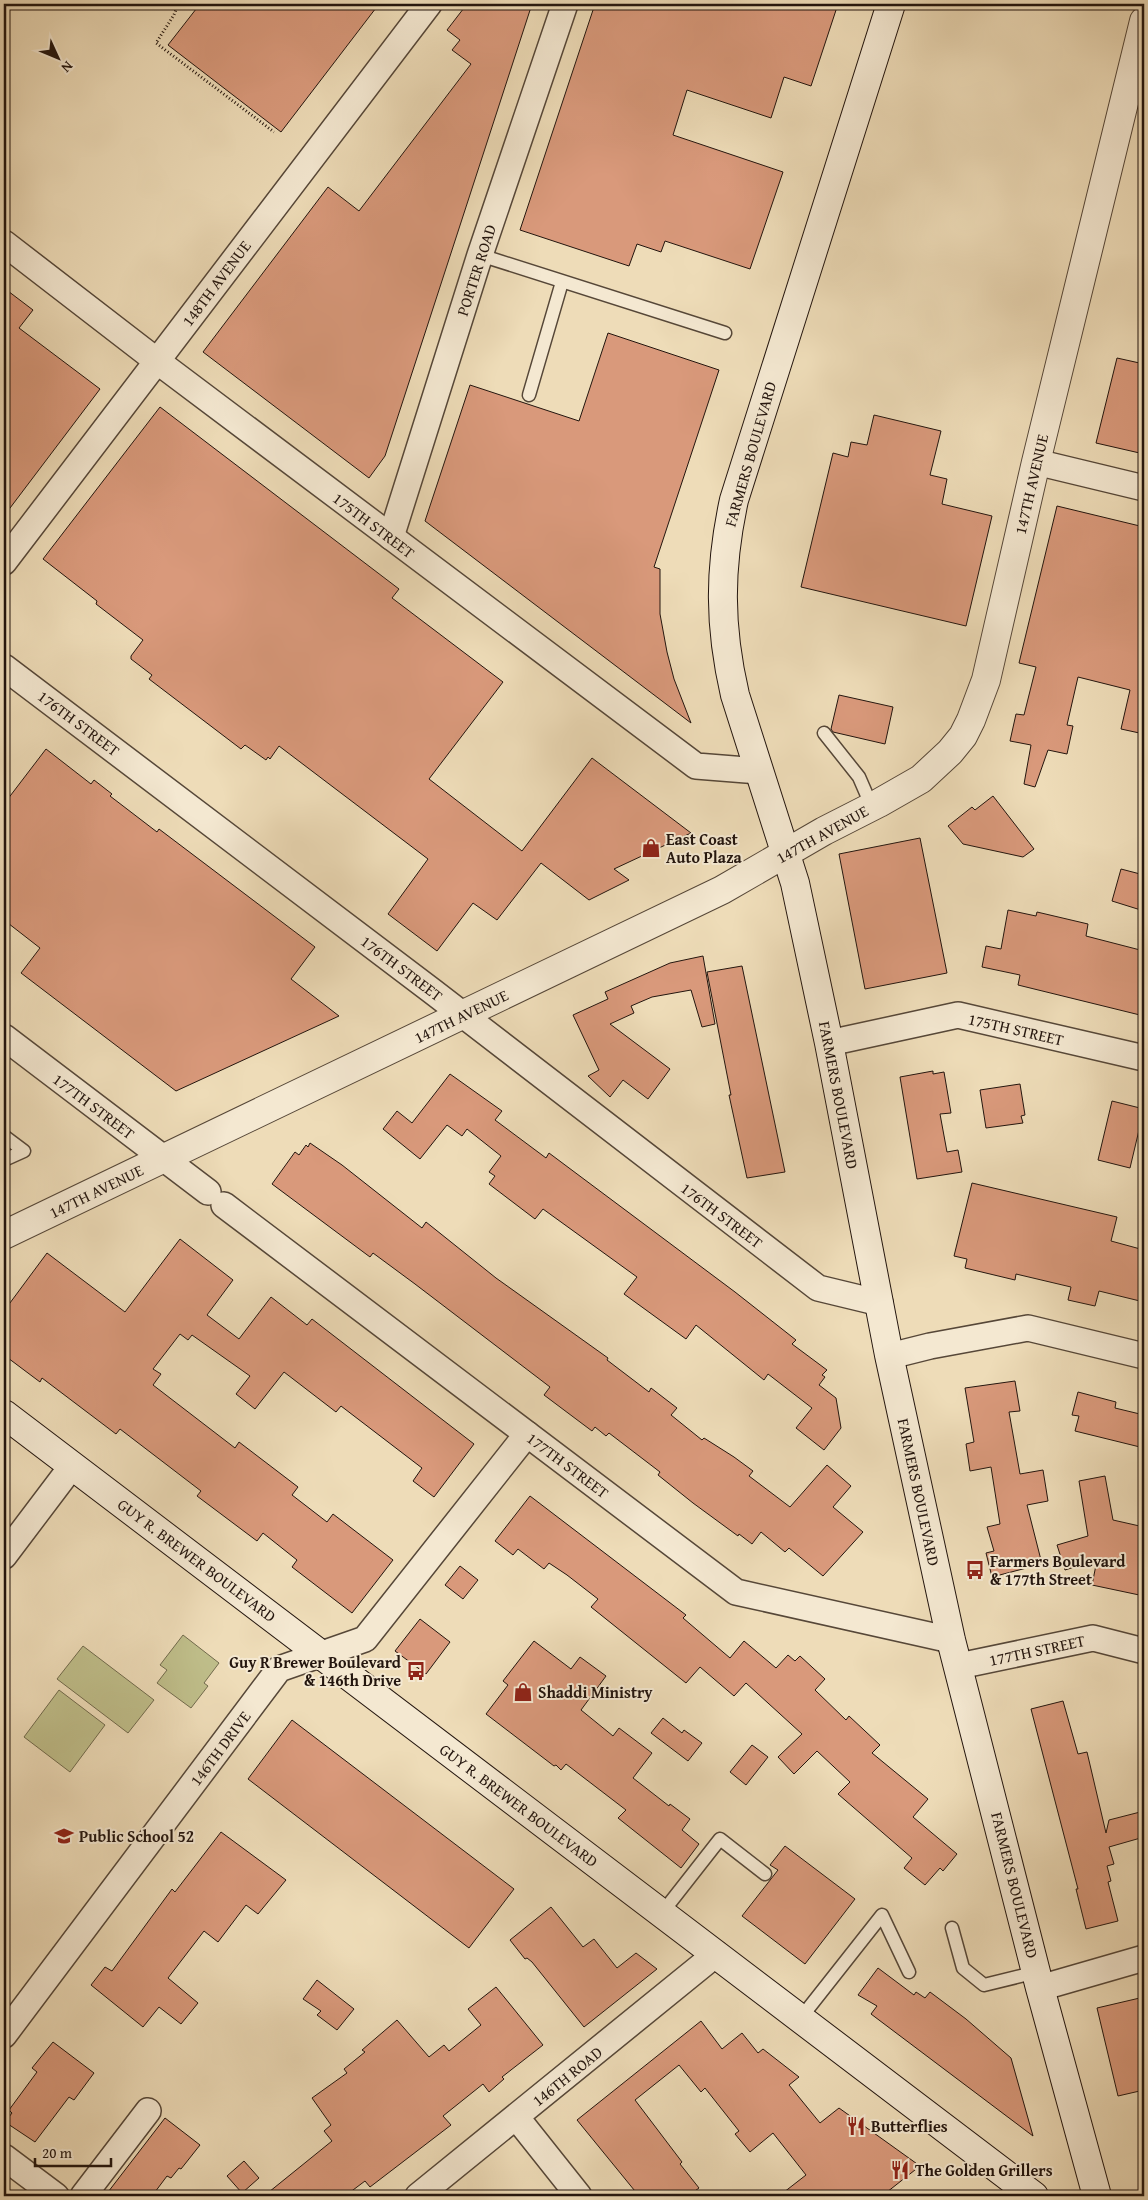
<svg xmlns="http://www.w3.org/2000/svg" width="1148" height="2200" viewBox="0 0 1148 2200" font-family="'Gentium Book Plus',serif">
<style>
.green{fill:#bfbe8a;stroke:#716a4c}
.building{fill:#d9997b;stroke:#23150e}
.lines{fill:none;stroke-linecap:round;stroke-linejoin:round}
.service-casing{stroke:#564738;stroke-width:15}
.minor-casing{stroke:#564738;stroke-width:28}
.tertiary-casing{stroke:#564738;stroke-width:30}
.secondary-casing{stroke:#23150e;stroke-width:30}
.path{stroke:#23150e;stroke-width:3;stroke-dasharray:1 2.5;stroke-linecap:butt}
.service{stroke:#f4e8d1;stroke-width:12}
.minor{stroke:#f4e8d1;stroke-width:25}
.tertiary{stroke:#f4e8d1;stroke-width:28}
.secondary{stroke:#f4e8d1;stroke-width:28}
.labels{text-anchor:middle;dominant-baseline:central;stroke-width:4;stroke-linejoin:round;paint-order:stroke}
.street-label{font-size:16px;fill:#23150e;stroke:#f4e8d1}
.poi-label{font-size:16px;font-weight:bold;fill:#23150e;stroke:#f4e8d1;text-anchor:start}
</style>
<rect width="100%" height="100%" fill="#eedcb8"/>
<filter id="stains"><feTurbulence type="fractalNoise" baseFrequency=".004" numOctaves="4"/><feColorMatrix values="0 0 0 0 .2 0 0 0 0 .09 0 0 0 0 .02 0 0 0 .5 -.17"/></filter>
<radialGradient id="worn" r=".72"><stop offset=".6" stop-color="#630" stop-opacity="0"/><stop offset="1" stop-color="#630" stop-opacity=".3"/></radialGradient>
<!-- green -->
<g class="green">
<polygon points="183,1635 219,1663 204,1683 208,1686 191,1708 157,1683 167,1670 160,1665"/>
<polygon points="83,1646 154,1700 128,1733 57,1679"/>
<polygon points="59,1690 105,1725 70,1772 24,1737"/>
</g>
<!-- building -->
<g class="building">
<polygon points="200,4 379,4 281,132 168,45"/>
<polygon points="467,4 532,4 385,456 369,478 203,352 328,187 359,211 471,64 452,50 460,40 447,30"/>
<polygon points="595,4 838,4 811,86 784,77 771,118 687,90 673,135 783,172 750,269 665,241 661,252 637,244 629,266 520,230"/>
<polygon points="4,288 33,310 19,328 100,389 4,516"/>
<polygon points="608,333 719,370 654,567 660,569 660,614 667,652 674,679 691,723 425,521 470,385 579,421"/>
<polygon points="1117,358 1144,364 1144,454 1096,443"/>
<polygon points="160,407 399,589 392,598 503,682 429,779 522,851 592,758 691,833 614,869 629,880 589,900 541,863 497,920 473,903 437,951 388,914 428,859 279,746 270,759 268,757 266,760 245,745 241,749 149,679 152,675 131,659 131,656 143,640 96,604 97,601 43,559"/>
<polygon points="874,415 941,431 930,475 947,479 942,504 992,516 966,626 801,587 833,453 848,457 851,442 867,445"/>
<polygon points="1057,506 1144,527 1144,734 1121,729 1130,690 1078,677 1067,725 1073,726 1067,754 1048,750 1035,787 1024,784 1031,745 1010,741 1016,714 1024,715 1036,667 1019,663"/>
<polygon points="839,695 893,707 885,744 833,732 831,729"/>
<polygon points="46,749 91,784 94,780 112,794 110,796 157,832 159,829 315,947 291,979 339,1016 176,1091 21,973 40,948 4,920 4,804"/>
<polygon points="993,796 1034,849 1023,857 963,844 948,826 972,807 975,810"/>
<polygon points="920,838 947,973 865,989 839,854"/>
<polygon points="1121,869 1144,875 1144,911 1112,901"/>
<polygon points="1008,910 1036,916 1037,912 1088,924 1086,936 1144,951 1144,1016 1018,985 1020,975 982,967 986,946 1001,949"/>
<polygon points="703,956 715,1024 702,1027 691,990 652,997 631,1006 634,1013 610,1024 670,1069 648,1099 623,1080 610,1097 588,1076 599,1070 573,1015 608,999 605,992 670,963"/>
<polygon points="742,966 785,1172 747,1178 729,1095 731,1095 707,972"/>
<polygon points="933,1071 933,1074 944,1072 951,1113 940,1114 947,1152 958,1150 962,1172 917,1179 900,1077"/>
<polygon points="450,1074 502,1111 495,1120 546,1158 549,1153 735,1292 796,1340 792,1344 827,1370 822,1375 825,1377 819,1385 836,1398 841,1428 824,1450 796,1428 812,1408 768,1374 764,1380 696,1325 686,1339 624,1294 637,1277 543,1209 535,1219 489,1184 495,1176 489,1172 501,1156 467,1129 462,1136 447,1125 420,1159 383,1129 397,1111 412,1123"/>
<polygon points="1020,1084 1025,1115 1021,1116 1023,1123 986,1128 980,1090"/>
<polygon points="1112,1101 1144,1109 1130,1168 1098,1160"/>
<polygon points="310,1143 342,1165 422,1228 426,1222 496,1278 608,1358 607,1360 649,1392 651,1388 677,1408 671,1415 702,1440 704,1438 734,1457 753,1471 749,1476 790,1507 827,1465 851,1486 833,1507 863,1532 823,1576 789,1548 785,1552 761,1532 752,1544 739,1534 738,1536 693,1503 658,1475 660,1472 609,1433 606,1436 595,1427 592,1431 544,1395 550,1387 415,1284 373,1253 370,1257 272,1184 295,1152 299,1155 306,1145 308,1147"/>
<polygon points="972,1183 1117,1217 1111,1241 1144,1250 1144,1302 1099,1291 1095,1306 1068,1300 1071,1287 1016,1274 1015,1280 965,1268 967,1259 954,1256"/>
<polygon points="180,1239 233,1280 207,1315 239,1339 271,1297 307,1325 312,1319 474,1444 434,1497 413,1481 422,1468 341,1406 336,1412 284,1372 255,1409 236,1394 250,1376 192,1335 188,1340 180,1334 153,1369 161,1374 153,1385 235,1448 239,1442 298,1487 292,1495 327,1522 333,1514 393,1560 352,1613 292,1567 297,1560 263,1533 257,1541 197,1496 201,1491 120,1429 116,1434 42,1378 40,1382 4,1355 4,1311 47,1253 125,1312"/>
<polygon points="1015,1381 1020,1411 1009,1412 1020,1474 1043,1470 1048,1501 1027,1505 1042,1564 992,1577 986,1553 994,1551 987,1527 1000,1524 991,1467 970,1471 966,1444 974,1442 965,1388"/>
<polygon points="1078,1392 1116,1402 1115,1408 1144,1415 1144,1448 1075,1431 1079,1416 1072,1415"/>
<polygon points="1105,1476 1113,1520 1144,1527 1144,1596 1092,1585 1097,1560 1065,1570 1057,1545 1088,1536 1079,1481"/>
<polygon points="530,1496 686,1615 683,1618 730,1658 744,1641 776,1668 788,1655 795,1661 800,1656 825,1679 815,1690 846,1720 849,1716 880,1745 872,1753 928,1799 913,1817 957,1854 943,1871 940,1868 925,1885 904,1868 912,1858 838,1794 850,1782 817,1751 794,1774 778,1757 802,1734 746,1683 734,1696 700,1667 686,1683 591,1607 598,1599 567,1575 549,1563 544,1569 518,1549 513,1555 495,1541"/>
<polygon points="460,1566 478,1580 463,1599 445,1585"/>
<polygon points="420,1619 450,1642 426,1674 395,1651"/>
<polygon points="534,1641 571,1669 580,1657 606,1676 581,1710 613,1736 619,1728 652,1753 633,1778 669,1806 670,1804 690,1819 682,1830 699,1844 681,1868 618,1818 626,1810 566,1764 561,1770 556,1765 554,1766 486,1714 508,1685 503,1681"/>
<polygon points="1063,1701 1078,1754 1087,1752 1106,1833 1109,1820 1144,1811 1144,1837 1109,1847 1114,1864 1107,1866 1111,1881 1108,1882 1118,1921 1086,1929 1076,1889 1078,1889 1031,1709"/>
<polygon points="663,1718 682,1733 684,1730 702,1743 688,1761 651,1733"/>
<polygon points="292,1720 514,1889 469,1948 248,1779"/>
<polygon points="752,1745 768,1757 746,1785 730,1772"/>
<polygon points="221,1832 286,1880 258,1914 246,1905 218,1942 204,1931 168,1978 198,2003 181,2024 159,2007 143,2027 91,1985 105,1967 112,1971 172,1889 175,1892"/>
<polygon points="785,1846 855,1899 805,1964 742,1916 778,1870 770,1865"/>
<polygon points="551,1907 583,1947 594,1939 617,1968 636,1953 657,1969 584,2027 532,1962 527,1958 525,1959 510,1940"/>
<polygon points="878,1968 914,1995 916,1992 925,1998 930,1992 966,2019 1011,2058 1033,2136 871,2014 877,2006 858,1995"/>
<polygon points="317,1980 354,2009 337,2030 317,2015 321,2011 303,1999"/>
<polygon points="496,1987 543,2045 502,2077 504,2079 489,2092 483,2084 443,2116 451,2125 370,2187 365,2181 345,2196 264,2196 332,2141 324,2131 331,2125 312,2098 347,2073 344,2069 365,2052 362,2050 397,2020 429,2057 444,2045 449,2051 481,2025 468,2009"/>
<polygon points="1144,1997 1144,2090 1118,2096 1097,2008"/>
<polygon points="701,2021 722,2049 742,2033 758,2053 763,2049 799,2077 789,2085 820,2123 839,2108 920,2166 882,2196 779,2196 806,2175 773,2133 750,2152 735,2134 739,2131 705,2088 701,2092 679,2065 635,2100 682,2162 680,2164 699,2188 688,2196 639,2196 577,2120"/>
<polygon points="53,2042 94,2073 74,2100 69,2097 35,2142 5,2122 12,2113 9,2110 37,2072 32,2068"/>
<polygon points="165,2118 200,2145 181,2169 179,2168 171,2178 167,2176 152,2196 105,2196"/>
<polygon points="244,2161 259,2178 242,2193 227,2176"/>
</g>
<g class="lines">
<!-- service casing -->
<g class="service-casing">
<g id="service">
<polyline points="480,255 725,333"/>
<polyline points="529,395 562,282"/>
<polyline points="824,733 859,777 872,807"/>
<polyline points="4,1136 24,1151 4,1160"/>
<polyline points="662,1913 720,1839 765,1874"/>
<polyline points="952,1928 963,1968 984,1985 1037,1972"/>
<polyline points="800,2019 882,1915 909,1972"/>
</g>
</g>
<!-- minor casing -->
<g class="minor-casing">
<g id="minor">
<polyline points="4,243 157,361 696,766 759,771"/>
<polyline points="1036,462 1144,488"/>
<polyline points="391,537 480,255 565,4"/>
<polyline points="4,562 429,4"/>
<polyline points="4,667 432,991 818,1288 880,1303"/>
<polyline points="4,1037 208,1192"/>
<polyline points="829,1043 958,1015 1144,1058"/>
<polyline points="224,1205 736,1592 951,1640"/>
<polyline points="890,1356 930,1346 1028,1328 1144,1356"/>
<polyline points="4,1556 72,1466"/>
<polyline points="959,1666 1093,1638 1144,1651"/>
<polyline points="1040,1988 1144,1958"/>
<polyline points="4,2035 279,1669 365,1639 527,1434"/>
<polyline points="517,2118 579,2196"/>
<polyline points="4,2157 56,2196"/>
<polyline points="83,2196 148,2111"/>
<polyline points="418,2196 716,1954"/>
</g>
</g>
<!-- tertiary casing -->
<g class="tertiary-casing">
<polyline id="tertiary" points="4,1235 722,890 824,831 879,803 921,779 950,752 963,736 971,720 986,680 1036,462 1144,21"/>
</g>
<!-- secondary casing -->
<g class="secondary-casing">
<g id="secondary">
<path d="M891,4l-157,496c-15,69 -15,126 1,195l60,188 34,160 60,312 62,285 89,348 57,208"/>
<polyline points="4,1414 1034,2196"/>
</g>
</g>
<!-- path -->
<polyline class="path" points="178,4 174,15 156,43 274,132"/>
<!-- service -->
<use href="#service" class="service"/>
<!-- minor -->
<use href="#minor" class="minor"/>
<!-- tertiary -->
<use href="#tertiary" class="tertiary"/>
<!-- secondary -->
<use href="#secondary" class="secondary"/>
</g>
<!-- icons -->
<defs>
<g id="shop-bare" transform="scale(1.5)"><path d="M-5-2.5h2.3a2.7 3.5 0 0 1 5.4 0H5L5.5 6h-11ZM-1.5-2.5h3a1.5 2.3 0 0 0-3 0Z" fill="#8f2418" stroke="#f4e8d1" stroke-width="2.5" paint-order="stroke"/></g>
<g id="bus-bare" transform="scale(1.5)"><path d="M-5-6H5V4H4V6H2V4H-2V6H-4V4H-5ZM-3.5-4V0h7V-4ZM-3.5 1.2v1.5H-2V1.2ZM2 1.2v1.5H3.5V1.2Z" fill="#8f2418" stroke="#f4e8d1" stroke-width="2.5" paint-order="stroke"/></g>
<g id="school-bare" transform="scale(1.5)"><path d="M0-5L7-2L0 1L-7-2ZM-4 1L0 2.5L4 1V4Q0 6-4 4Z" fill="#8f2418" stroke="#f4e8d1" stroke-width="2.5" paint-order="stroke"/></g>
<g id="restaurant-bare" transform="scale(1.5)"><path d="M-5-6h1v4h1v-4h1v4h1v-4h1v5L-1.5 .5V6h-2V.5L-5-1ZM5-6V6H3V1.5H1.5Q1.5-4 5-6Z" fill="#8f2418" stroke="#f4e8d1" stroke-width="2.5" paint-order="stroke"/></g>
</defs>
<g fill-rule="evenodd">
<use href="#shop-bare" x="651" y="848"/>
<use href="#bus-bare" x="975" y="1570"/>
<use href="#bus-bare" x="416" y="1671"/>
<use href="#shop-bare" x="523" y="1692"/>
<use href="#school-bare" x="64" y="1836"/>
<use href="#restaurant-bare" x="856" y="2126"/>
<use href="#restaurant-bare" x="900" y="2170"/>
</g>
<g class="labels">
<!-- street labels -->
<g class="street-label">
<text transform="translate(476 270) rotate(-72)">PORTER ROAD</text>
<text transform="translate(216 283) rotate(-53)">148TH AVENUE</text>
<text transform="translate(750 454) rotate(-74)">FARMERS BOULEVARD</text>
<text transform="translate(1031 484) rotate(-77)">147TH AVENUE</text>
<text transform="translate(374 525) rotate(37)">175TH STREET</text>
<text transform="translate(79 723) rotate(37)">176TH STREET</text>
<text transform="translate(822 834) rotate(-29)">147TH AVENUE</text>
<text transform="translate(402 968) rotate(37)">176TH STREET</text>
<text transform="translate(461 1016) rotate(-26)">147TH AVENUE</text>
<text transform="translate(1016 1029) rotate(13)">175TH STREET</text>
<text transform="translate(839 1095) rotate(79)">FARMERS BOULEVARD</text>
<text transform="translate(94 1106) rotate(37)">177TH STREET</text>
<text transform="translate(96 1191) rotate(-26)">147TH AVENUE</text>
<text transform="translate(722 1215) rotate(37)">176TH STREET</text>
<text transform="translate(568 1465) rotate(37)">177TH STREET</text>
<text transform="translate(919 1492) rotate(78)">FARMERS BOULEVARD</text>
<text transform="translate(197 1560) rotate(37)">GUY R. BREWER BOULEVARD</text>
<text transform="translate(1037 1650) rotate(-12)">177TH STREET</text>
<text transform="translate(220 1748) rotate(-53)">146TH DRIVE</text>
<text transform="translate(519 1805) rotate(37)">GUY R. BREWER BOULEVARD</text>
<text transform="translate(1015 1885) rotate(76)">FARMERS BOULEVARD</text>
<text transform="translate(567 2076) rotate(-39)">146TH ROAD</text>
</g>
<!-- poi labels -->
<g class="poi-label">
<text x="666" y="839">East Coast<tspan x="666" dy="18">Auto Plaza</tspan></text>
<text x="990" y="1561">Farmers Boulevard<tspan x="990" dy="18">&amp; 177th Street</tspan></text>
<text x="401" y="1662" text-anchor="end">Guy R Brewer Boulevard<tspan x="401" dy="18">&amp; 146th Drive</tspan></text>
<text x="538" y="1692">Shaddi Ministry</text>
<text x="79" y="1836">Public School 52</text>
<text x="871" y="2126">Butterflies</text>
<text x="915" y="2170">The Golden Grillers</text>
</g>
</g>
<!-- margin -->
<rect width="1148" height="2200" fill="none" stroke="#eedcb8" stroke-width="20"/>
<rect x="5" y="5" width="1138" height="2190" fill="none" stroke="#23150e" stroke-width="2.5"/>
<rect x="10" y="10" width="1128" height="2180" fill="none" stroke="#23150e"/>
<!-- north arrow -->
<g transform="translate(58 58) rotate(134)" stroke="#f4e8d1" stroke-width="4" paint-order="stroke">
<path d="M0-4L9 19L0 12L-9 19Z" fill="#23150e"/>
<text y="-8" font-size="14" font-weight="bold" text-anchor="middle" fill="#23150e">N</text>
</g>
<!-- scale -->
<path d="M35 2158v8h76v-8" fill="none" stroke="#23150e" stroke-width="2.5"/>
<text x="42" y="2158" font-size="15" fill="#23150e" stroke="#f4e8d1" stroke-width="4" paint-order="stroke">20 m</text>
<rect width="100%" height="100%" filter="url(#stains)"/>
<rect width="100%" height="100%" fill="url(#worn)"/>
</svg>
